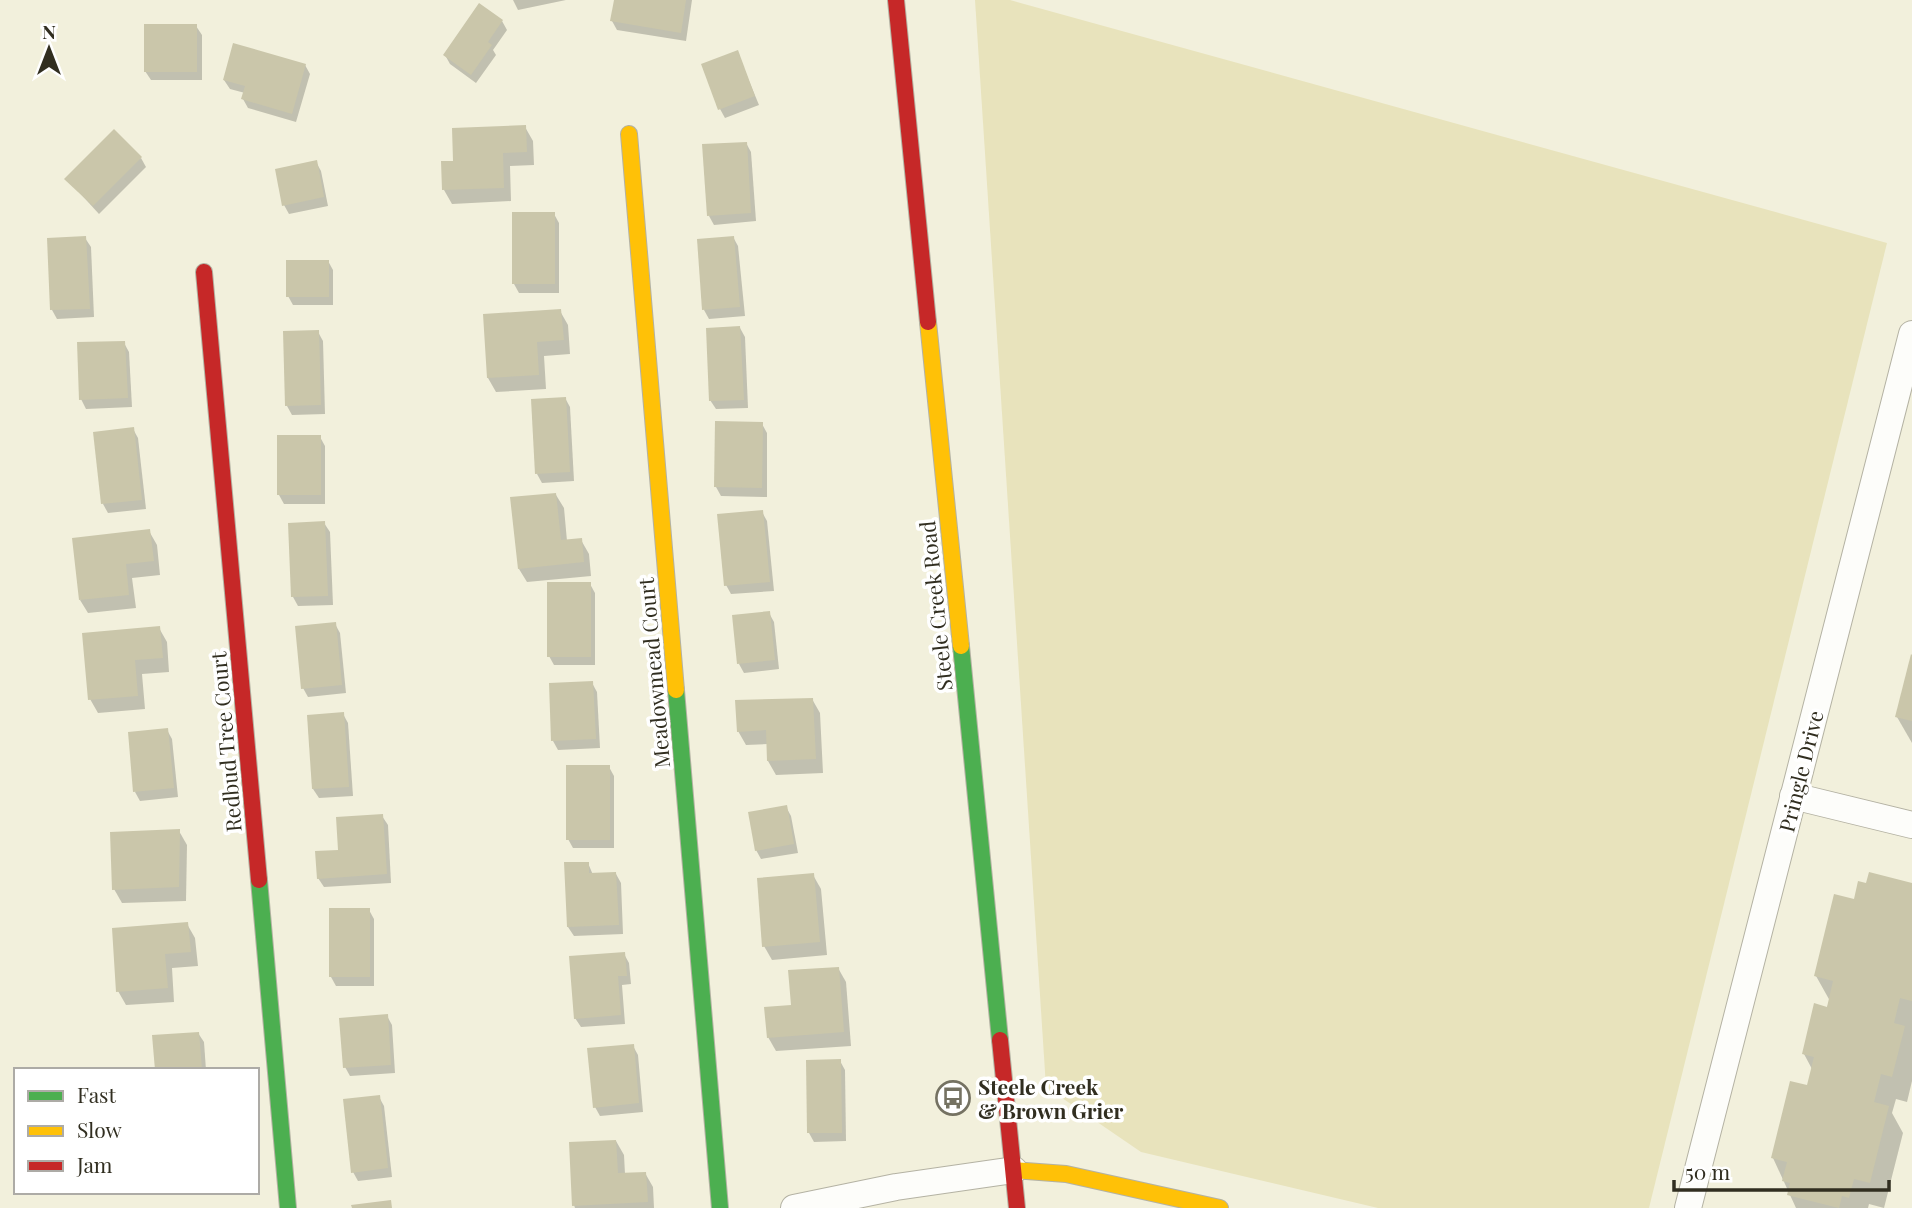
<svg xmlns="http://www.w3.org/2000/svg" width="1912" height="1208" viewBox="0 0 1912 1208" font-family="'Playfair Display',serif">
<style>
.green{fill:#e8e3bc}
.shadow{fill:#0003}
.building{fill:#cac6aa}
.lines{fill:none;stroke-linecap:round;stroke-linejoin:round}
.street-casing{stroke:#b4b2a3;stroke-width:28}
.fast-casing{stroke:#b4b2a3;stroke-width:18}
.slow-casing{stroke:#b4b2a3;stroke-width:18}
.jam-casing{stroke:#b4b2a3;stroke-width:18}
.street{stroke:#fdfdfa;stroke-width:26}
.fast{stroke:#4caf50;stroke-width:16}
.slow{stroke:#ffc107;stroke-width:16}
.jam{stroke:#c62828;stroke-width:16}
.labels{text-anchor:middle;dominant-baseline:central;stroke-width:7;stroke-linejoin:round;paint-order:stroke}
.street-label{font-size:21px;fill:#312e20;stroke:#fff}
.poi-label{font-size:21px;font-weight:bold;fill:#312e20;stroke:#fff;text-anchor:start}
</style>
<rect width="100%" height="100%" fill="#f2f0dc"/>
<!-- green -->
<polygon class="green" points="975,0 1010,0 1887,243 1649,1208 1378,1208 1141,1152 1046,1087"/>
<!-- shadow -->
<g class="shadow">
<polygon points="513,0 566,0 518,10"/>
<polygon points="615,0 692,0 686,41 617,30 612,21"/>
<polygon points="502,21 507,30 493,50 496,55 476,83 450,64 445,55"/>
<polygon points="196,26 202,35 202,80 151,80 145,71"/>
<polygon points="737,52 759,105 725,118 720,109"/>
<polygon points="305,65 310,74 296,122 248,108 243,99 245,93 230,89 224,80"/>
<polygon points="525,127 533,141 534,165 510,166 511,201 452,204 444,190 455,162"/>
<polygon points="746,143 751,152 756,221 714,225 709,216"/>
<polygon points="141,158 146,167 99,214 67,179"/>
<polygon points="316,162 321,171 328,206 289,214 284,205"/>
<polygon points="554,214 559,223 559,293 519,293 514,284"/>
<polygon points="733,237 738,246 745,316 709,319 704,310"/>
<polygon points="85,238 91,247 94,317 57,319 52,310"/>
<polygon points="328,261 333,270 333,305 293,305 288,296"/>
<polygon points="560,311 568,325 570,354 544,356 546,389 496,392 488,378 485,316"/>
<polygon points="740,328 745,337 748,408 716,409 710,400"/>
<polygon points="318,332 323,341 325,414 292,415 287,406"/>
<polygon points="124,343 129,352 132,407 86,409 81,399"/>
<polygon points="565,398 570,407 574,481 542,483 537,474"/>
<polygon points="762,424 767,433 767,497 721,496 716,487"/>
<polygon points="133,429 138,438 146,509 108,513 103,504"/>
<polygon points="320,437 325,446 325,504 284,504 279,495"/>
<polygon points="556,495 564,508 567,541 581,540 589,554 591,576 527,582 519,569"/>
<polygon points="762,512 767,521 774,591 731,594 726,585"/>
<polygon points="324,523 330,532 333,605 298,606 293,597"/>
<polygon points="149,531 157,545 160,575 132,578 136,608 88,613 80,600"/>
<polygon points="590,584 595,593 595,665 554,665 549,656"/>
<polygon points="769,613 774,622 779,669 744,673 739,664"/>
<polygon points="335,624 340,633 346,693 308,697 303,688"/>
<polygon points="159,628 167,642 169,672 142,674 145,709 98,713 90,699"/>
<polygon points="1912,658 1912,743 1897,717"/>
<polygon points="592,683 597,692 600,748 558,750 553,741"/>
<polygon points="812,699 820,713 823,773 776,775 768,761 768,744 746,745 738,731"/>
<polygon points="343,714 348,723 353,796 319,798 313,789"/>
<polygon points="167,730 172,739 178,797 140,801 135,792"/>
<polygon points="609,767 614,776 614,848 573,848 568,839"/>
<polygon points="786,807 791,816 798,853 761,859 756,850"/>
<polygon points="382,816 388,825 391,883 324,887 318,878 340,851"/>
<polygon points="179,831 187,845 186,901 122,903 114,889"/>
<polygon points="588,863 593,875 616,874 621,883 623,934 574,936 568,927"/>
<polygon points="813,875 821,889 827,955 772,960 764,946"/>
<polygon points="1912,884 1912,1081 1907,1102 1896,1099 1892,1113 1903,1133 1884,1208 1869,1204 1868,1208 1796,1208 1773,1158 1808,1087 1812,1069 1804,1054 1830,1001 1816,976 1855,901"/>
<polygon points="369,910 374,919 374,986 336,986 331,977"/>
<polygon points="187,924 195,938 198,966 172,968 174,1002 126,1005 118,991"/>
<polygon points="624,954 629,963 631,984 622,985 625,1024 581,1027 575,1018"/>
<polygon points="838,968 846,982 851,1046 776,1051 768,1037"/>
<polygon points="387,1016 392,1025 395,1073 350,1076 345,1067"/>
<polygon points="198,1033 204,1042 206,1070 157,1070"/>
<polygon points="633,1046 638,1055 643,1112 600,1116 595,1107"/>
<polygon points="840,1061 845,1070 846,1141 814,1142 809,1133"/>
<polygon points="379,1097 384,1106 392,1177 358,1181 353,1172"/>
<polygon points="616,1141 624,1155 625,1174 645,1173 653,1187 654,1208 575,1208 574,1205"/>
</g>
<!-- building -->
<g class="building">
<polygon points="614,0 686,0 681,33 610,21"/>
<polygon points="479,3 503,20 488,42 492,45 471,75 443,55"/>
<rect x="144" y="24" width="53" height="48"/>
<polygon points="233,43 306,64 292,114 241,99 245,86 223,80"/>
<polygon points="738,50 755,96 718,110 701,64"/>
<polygon points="526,125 527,152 503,153 504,188 442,190 441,161 453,161 452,128"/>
<polygon points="114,129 142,157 93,206 64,179"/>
<polygon points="747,142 751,213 707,216 702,144"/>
<polygon points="317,160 324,197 282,206 275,169"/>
<rect x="512" y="212" width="43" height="72"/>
<polygon points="86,236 90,309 50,310 47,238"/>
<polygon points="734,236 740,307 702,310 697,239"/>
<rect x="286" y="260" width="43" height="37"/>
<polygon points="561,309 564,340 537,342 539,375 487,378 483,314"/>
<polygon points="740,326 744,400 709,401 706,328"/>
<polygon points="319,330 321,405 285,406 283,331"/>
<polygon points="125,341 128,398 79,400 77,342"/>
<polygon points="566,397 570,472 535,474 531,399"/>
<polygon points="715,421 763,422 762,488 714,487"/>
<polygon points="134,427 142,500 101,504 93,432"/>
<rect x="277" y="435" width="44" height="60"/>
<polygon points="556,493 561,540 582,538 584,562 518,569 510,497"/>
<polygon points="763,510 770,582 724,586 717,514"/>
<polygon points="325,521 328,596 291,597 288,523"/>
<polygon points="150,529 154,561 126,564 129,595 79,600 72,538"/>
<rect x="547" y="582" width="44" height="75"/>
<polygon points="770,611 775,660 737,664 732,615"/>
<polygon points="336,622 342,685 301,689 295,626"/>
<polygon points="160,626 163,658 135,660 138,696 88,700 82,633"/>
<polygon points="1911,654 1912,655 1912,721 1895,717"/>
<polygon points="593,681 596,739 551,741 549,683"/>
<polygon points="813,698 816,759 767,761 766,730 737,732 735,700"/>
<polygon points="344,712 349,787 312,789 307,715"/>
<polygon points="168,728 174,788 133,792 128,732"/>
<rect x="566" y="765" width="44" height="75"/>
<polygon points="787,805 794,844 755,851 748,812"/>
<polygon points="383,814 387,874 317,879 315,851 338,850 336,817"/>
<polygon points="180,829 179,887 112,890 110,832"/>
<polygon points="564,862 589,862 589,873 616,872 619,925 567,927"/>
<polygon points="1869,872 1912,883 1912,1001 1900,998 1894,1023 1905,1026 1892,1077 1881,1074 1874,1102 1889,1106 1870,1183 1854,1179 1849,1198 1842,1196 1839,1208 1787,1195 1790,1183 1782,1181 1787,1162 1771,1158 1790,1081 1807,1085 1814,1057 1802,1054 1814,1003 1827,1007 1833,981 1814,976 1834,894 1854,899 1858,881 1866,883"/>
<polygon points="814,873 820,942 762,947 757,878"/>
<rect x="329" y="908" width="41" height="69"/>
<polygon points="188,922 191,952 165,954 168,988 116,992 112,928"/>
<polygon points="625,952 627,976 618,976 621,1015 574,1019 569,956"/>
<polygon points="839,967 844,1032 767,1038 764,1007 791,1005 788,970"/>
<polygon points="388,1014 391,1065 343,1068 339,1018"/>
<polygon points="199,1032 202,1070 155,1070 152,1035"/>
<polygon points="634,1044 639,1103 593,1108 587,1048"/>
<polygon points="841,1059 842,1133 807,1133 806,1060"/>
<polygon points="380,1095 388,1168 351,1173 343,1099"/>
<polygon points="616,1140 618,1173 646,1172 648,1202 572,1206 569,1142"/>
<polygon points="391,1200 392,1208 352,1208 351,1205"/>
</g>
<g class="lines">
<!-- street casing -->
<g class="street-casing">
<g id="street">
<polyline points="1793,796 1912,825"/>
<polyline points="794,1208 896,1187 1014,1170"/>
<polyline points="1688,1208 1912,334"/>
</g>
</g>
<!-- fast casing -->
<g class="fast-casing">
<g id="fast">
<polyline points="961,646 1000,1040"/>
<polyline points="676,690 720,1208"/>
<polyline points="259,880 288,1208"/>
</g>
</g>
<!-- slow casing -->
<g class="slow-casing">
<g id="slow">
<polyline points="629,134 676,690"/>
<polyline points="928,322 961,646"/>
<polyline points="1014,1170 1066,1174 1220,1208"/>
</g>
</g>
<!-- jam casing -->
<g class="jam-casing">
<g id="jam">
<polyline points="896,0 928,322"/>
<polyline points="204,272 259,880"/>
<polyline points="1000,1040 1017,1208"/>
</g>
</g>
<!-- street -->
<use href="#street" class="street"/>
<!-- fast -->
<use href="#fast" class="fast"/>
<!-- slow -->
<use href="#slow" class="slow"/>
<!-- jam -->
<use href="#jam" class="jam"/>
</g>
<!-- icons -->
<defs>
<g id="bus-ring" transform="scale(1.75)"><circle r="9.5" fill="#fff" stroke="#757262" stroke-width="1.5"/><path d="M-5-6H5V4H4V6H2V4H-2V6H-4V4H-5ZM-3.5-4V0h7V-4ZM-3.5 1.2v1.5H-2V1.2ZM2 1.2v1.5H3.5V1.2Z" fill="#757262"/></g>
</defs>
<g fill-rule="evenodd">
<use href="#bus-ring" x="953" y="1098"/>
</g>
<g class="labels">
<!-- street labels -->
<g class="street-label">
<text transform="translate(935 606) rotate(-96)">Steele Creek Road</text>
<text transform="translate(653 673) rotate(-95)">Meadowmead Court</text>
<text transform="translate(225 742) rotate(-95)">Redbud Tree Court</text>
<text transform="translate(1800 771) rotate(-76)">Pringle Drive</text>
</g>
<!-- poi labels -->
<g class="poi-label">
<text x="978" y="1086">Steele Creek<tspan x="978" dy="24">&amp; Brown Grier</tspan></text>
</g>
</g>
<!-- legend -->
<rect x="14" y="1068" width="245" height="126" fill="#ffffff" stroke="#adaba6" stroke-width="2"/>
<rect x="28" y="1091" width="35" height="10" fill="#4caf50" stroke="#adaba6" stroke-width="2"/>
<text x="77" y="1103" font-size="21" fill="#312e20">Fast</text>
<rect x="28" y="1126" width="35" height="10" fill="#ffc107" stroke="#adaba6" stroke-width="2"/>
<text x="77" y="1138" font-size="21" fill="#312e20">Slow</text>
<rect x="28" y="1161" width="35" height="10" fill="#c62828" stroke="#adaba6" stroke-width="2"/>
<text x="77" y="1173" font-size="21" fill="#312e20">Jam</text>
<!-- north arrow -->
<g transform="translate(49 49)" stroke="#ffffff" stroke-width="5" paint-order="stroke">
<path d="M0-5L12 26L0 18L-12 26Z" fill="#312e20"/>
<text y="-10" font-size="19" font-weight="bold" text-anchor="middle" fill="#312e20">N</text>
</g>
<!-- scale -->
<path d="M1674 1180v10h215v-10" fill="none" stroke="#312e20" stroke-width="3.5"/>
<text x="1685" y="1180" font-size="21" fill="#312e20" stroke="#ffffff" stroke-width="5" paint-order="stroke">50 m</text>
</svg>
